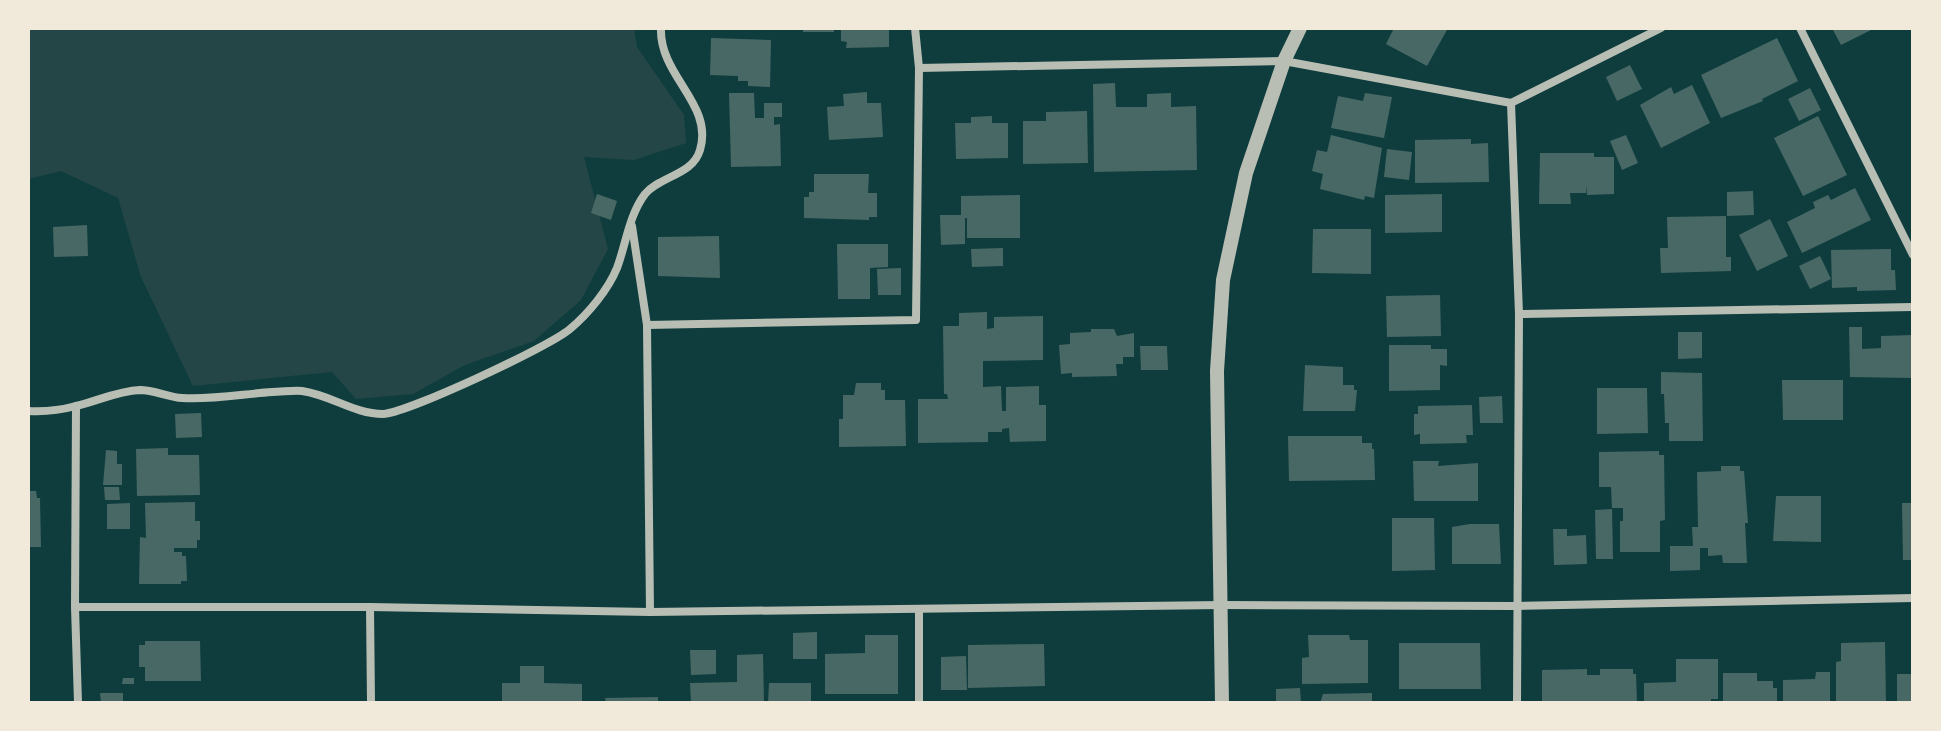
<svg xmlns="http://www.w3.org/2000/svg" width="1941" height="731" viewBox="0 0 1941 731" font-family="'Fira Sans Condensed',sans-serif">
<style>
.green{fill:#244646}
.building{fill:#486865}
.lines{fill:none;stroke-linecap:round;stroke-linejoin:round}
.minor{stroke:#b8beb3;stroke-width:8}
.tertiary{stroke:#b8beb3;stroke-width:14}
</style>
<rect width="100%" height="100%" fill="#0f3d3e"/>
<!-- green -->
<polygon class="green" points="28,28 634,28 637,47 684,115 686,143 634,160 584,157 608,249 581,300 534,341 465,365 413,394 356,399 332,372 193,386 141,277 118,198 61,171 28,179"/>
<!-- building -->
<g class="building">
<rect x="803" y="28" width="31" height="4"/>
<polygon points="841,28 889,28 889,47 846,48 847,42 841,41"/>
<polygon points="1394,28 1448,28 1427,66 1386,44"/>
<polygon points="1832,28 1875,28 1841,45"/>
<polygon points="711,38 771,40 770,87 748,86 748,81 738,81 738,76 710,75"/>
<polygon points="1777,38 1798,81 1762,99 1763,101 1721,118 1701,75"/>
<polygon points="1630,65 1642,89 1617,101 1606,77"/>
<polygon points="1115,83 1116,107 1147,107 1147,94 1171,93 1171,107 1196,106 1197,170 1094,172 1093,84"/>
<polygon points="1692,85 1710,123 1661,148 1640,105 1671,87 1674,94"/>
<polygon points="1810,88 1821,110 1799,121 1788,99"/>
<polygon points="867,92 867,103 881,103 883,137 829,140 827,107 844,106 843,94"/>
<polygon points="729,93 754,93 755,118 764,118 764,103 782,103 782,117 774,117 774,125 780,124 781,166 731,167"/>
<polygon points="1365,93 1392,97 1384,138 1331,128 1338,96 1363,101"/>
<polygon points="1087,111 1088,163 1023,164 1023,121 1046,121 1046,112"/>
<polygon points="992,116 992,123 1008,123 1008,158 956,159 955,123 971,123 971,117"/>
<polygon points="1818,116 1847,175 1803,196 1774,138"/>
<polygon points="1331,135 1382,148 1374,198 1365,196 1364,200 1320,189 1323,174 1312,171 1317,150 1327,152"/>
<polygon points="1626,135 1638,163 1622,170 1610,141"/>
<polygon points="1471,139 1471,144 1488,143 1489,182 1415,183 1415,140"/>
<polygon points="1387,149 1412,152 1409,180 1384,177"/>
<polygon points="1540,153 1594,153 1594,157 1614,157 1614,194 1587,195 1586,185 1586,193 1570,193 1571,204 1539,204"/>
<polygon points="814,174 869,174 868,193 877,193 877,217 869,217 869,220 804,218 804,197 809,197 809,192 814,192"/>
<polygon points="1855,188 1871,220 1802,253 1787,222 1815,208 1813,202 1828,195 1831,200"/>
<polygon points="1753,191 1754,215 1727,216 1727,192"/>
<polygon points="597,194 617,201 611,220 591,213"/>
<polygon points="1442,194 1442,232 1385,233 1385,195"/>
<polygon points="1020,195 1020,238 967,238 967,218 965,218 965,244 941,245 940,215 961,215 961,196"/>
<polygon points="1726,216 1726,257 1731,257 1731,271 1661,273 1660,248 1668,248 1667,217"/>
<polygon points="1770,219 1788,256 1757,271 1739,235"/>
<polygon points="87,225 88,256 54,257 53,227"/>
<polygon points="1313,229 1371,229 1371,274 1312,273"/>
<polygon points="719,236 720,278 658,276 658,237"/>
<polygon points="837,244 888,244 888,267 870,268 870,299 838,299"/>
<polygon points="1003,248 1003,266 972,267 971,249"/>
<polygon points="1891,249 1891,270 1895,270 1896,290 1857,291 1857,287 1832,288 1831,250"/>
<polygon points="1820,256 1831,279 1810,289 1799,266"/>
<polygon points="901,268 901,295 878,295 877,269"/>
<polygon points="1440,295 1441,336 1387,337 1386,296"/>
<polygon points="987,312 987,329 994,328 994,317 1043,316 1043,360 983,361 983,387 1001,386 1002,411 1006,411 1006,387 1039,386 1039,405 1046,405 1046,441 1010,442 1009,428 1002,429 1002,432 988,432 988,442 918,443 918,399 948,399 947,394 944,394 943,326 959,326 959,313"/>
<polygon points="1849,327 1862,327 1862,349 1881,348 1881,336 1913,335 1913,378 1850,377"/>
<polygon points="1091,329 1114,329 1117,336 1134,333 1134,357 1123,357 1123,364 1116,364 1117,376 1072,377 1072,373 1061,374 1059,345 1070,344 1070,333 1091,332"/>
<polygon points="1678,332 1702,332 1702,358 1678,359"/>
<polygon points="1389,345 1431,345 1431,349 1447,349 1447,366 1440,365 1440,390 1389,391"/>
<polygon points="1140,346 1167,346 1168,370 1141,370"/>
<polygon points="1305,365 1343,367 1343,385 1354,385 1354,390 1357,390 1355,411 1303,411"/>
<polygon points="1661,372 1702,373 1703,441 1669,441 1669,423 1665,423 1664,394 1661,394"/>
<polygon points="1782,380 1843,380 1843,420 1783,420"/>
<polygon points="856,383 881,383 881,390 885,390 885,400 905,400 906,446 839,447 839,419 843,419 843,395 854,395"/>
<polygon points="1597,388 1647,388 1648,433 1597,434"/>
<polygon points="1502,396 1503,423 1480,423 1479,397"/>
<polygon points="1472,405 1473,435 1466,435 1467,443 1420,444 1420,434 1414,435 1414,414 1418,414 1418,406"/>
<polygon points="201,413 202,437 176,438 175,414"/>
<polygon points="1288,436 1362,436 1362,443 1372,443 1372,449 1374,449 1375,480 1289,481"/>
<polygon points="168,448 168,455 199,455 200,495 137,496 136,449"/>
<polygon points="106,450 117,451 117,464 122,464 122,485 103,485"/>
<polygon points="1659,451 1659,455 1664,455 1665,520 1660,521 1660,552 1620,552 1620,521 1623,521 1623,508 1612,508 1611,487 1599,487 1599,452"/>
<polygon points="1413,461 1439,461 1438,466 1478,463 1478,501 1414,501"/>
<polygon points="1721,466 1740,466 1740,471 1744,471 1748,523 1745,523 1747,563 1723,563 1722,555 1708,556 1708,548 1700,548 1700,570 1670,571 1670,546 1693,546 1692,527 1698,527 1697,472 1721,471"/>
<polygon points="104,487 119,487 120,500 105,500"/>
<polygon points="28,491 36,491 37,498 40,498 41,547 28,547"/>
<polygon points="1776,496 1821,496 1821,542 1773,541"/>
<polygon points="195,502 195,521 200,521 200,540 197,540 197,548 174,548 174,552 182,552 182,556 186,556 187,581 181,581 181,584 139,584 140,537 146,538 145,503"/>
<polygon points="130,503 130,529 107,529 107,504"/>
<polygon points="1902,503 1913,503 1913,560 1903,560"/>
<polygon points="1612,509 1613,559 1596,559 1595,510"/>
<polygon points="1392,518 1434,518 1435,570 1392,571"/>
<polygon points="1470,524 1499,524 1501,564 1452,564 1452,527"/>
<polygon points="1553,529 1567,529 1567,536 1586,535 1587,564 1554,565"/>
<polygon points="817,632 817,659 793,659 793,633"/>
<polygon points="865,635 898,635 898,694 825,694 825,654 865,653"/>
<polygon points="1308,635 1349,635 1350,640 1368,640 1368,683 1302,684 1302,658 1309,657"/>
<polygon points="145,641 200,641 201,681 145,681 145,667 139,667 139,645 145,645"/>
<polygon points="1885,642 1886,703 1836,703 1836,662 1841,661 1841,643"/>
<polygon points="1399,643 1480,643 1481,689 1399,689"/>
<polygon points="1044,644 1045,686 968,688 968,645"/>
<polygon points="690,650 716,650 716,674 691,675"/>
<polygon points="763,654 764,703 691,703 690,683 737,682 737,655"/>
<polygon points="966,656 967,690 941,690 941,657"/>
<polygon points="1676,659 1718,659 1718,699 1711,699 1711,703 1644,703 1644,683 1676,682"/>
<polygon points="520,666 544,666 544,683 582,684 582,703 502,703 502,683 520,683"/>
<polygon points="1587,669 1587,675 1600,675 1600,669 1633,669 1633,674 1636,674 1637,703 1542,703 1542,670"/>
<polygon points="1816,672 1830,672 1830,703 1783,703 1783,680 1815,679"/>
<polygon points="1723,673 1757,673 1757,681 1773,681 1773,688 1777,688 1777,703 1723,703"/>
<rect x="1897" y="674" width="16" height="29"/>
<polygon points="123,678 134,678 134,684 122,684"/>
<polygon points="769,683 811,683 811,703 768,703"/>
<polygon points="1300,688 1301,703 1276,703 1276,689"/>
<polygon points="100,693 123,693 123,703 101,703"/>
<polygon points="1372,693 1372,703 1320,703 1323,694"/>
<polygon points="658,697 658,703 606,703 605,698"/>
</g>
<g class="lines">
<!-- minor -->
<g class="minor">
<polyline points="1800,28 1913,255"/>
<polyline points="919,68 1284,61 1511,103 1661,28"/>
<polyline points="1511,103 1519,314 1517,703"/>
<polyline points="632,226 647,325 650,612"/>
<polyline points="1519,314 1913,307"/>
<polyline points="647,325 916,320 919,68 915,28"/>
<polyline points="76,406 75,607 78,703"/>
<path d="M28,411c15,1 33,-1 48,-5 22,-5 41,-15 64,-16 14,0 28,7 42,8 29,2 61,-4 90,-6 10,0 21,-2 30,-1 29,4 52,23 81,23 24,-1 166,-67 187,-85 18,-15 38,-39 47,-61 9,-24 12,-53 28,-74 15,-18 48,-19 55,-44 14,-46 -41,-74 -39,-122"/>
<polyline points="75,607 370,607 650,612 1222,605 1516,606 1913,598"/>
<polyline points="370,607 371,703"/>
<polyline points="919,610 919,703"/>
</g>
<!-- tertiary -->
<polyline class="tertiary" points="1222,703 1217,371 1223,280 1246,173 1284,61 1300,28"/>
</g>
<!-- border -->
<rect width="1941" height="731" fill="none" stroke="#f1e9da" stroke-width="60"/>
</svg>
